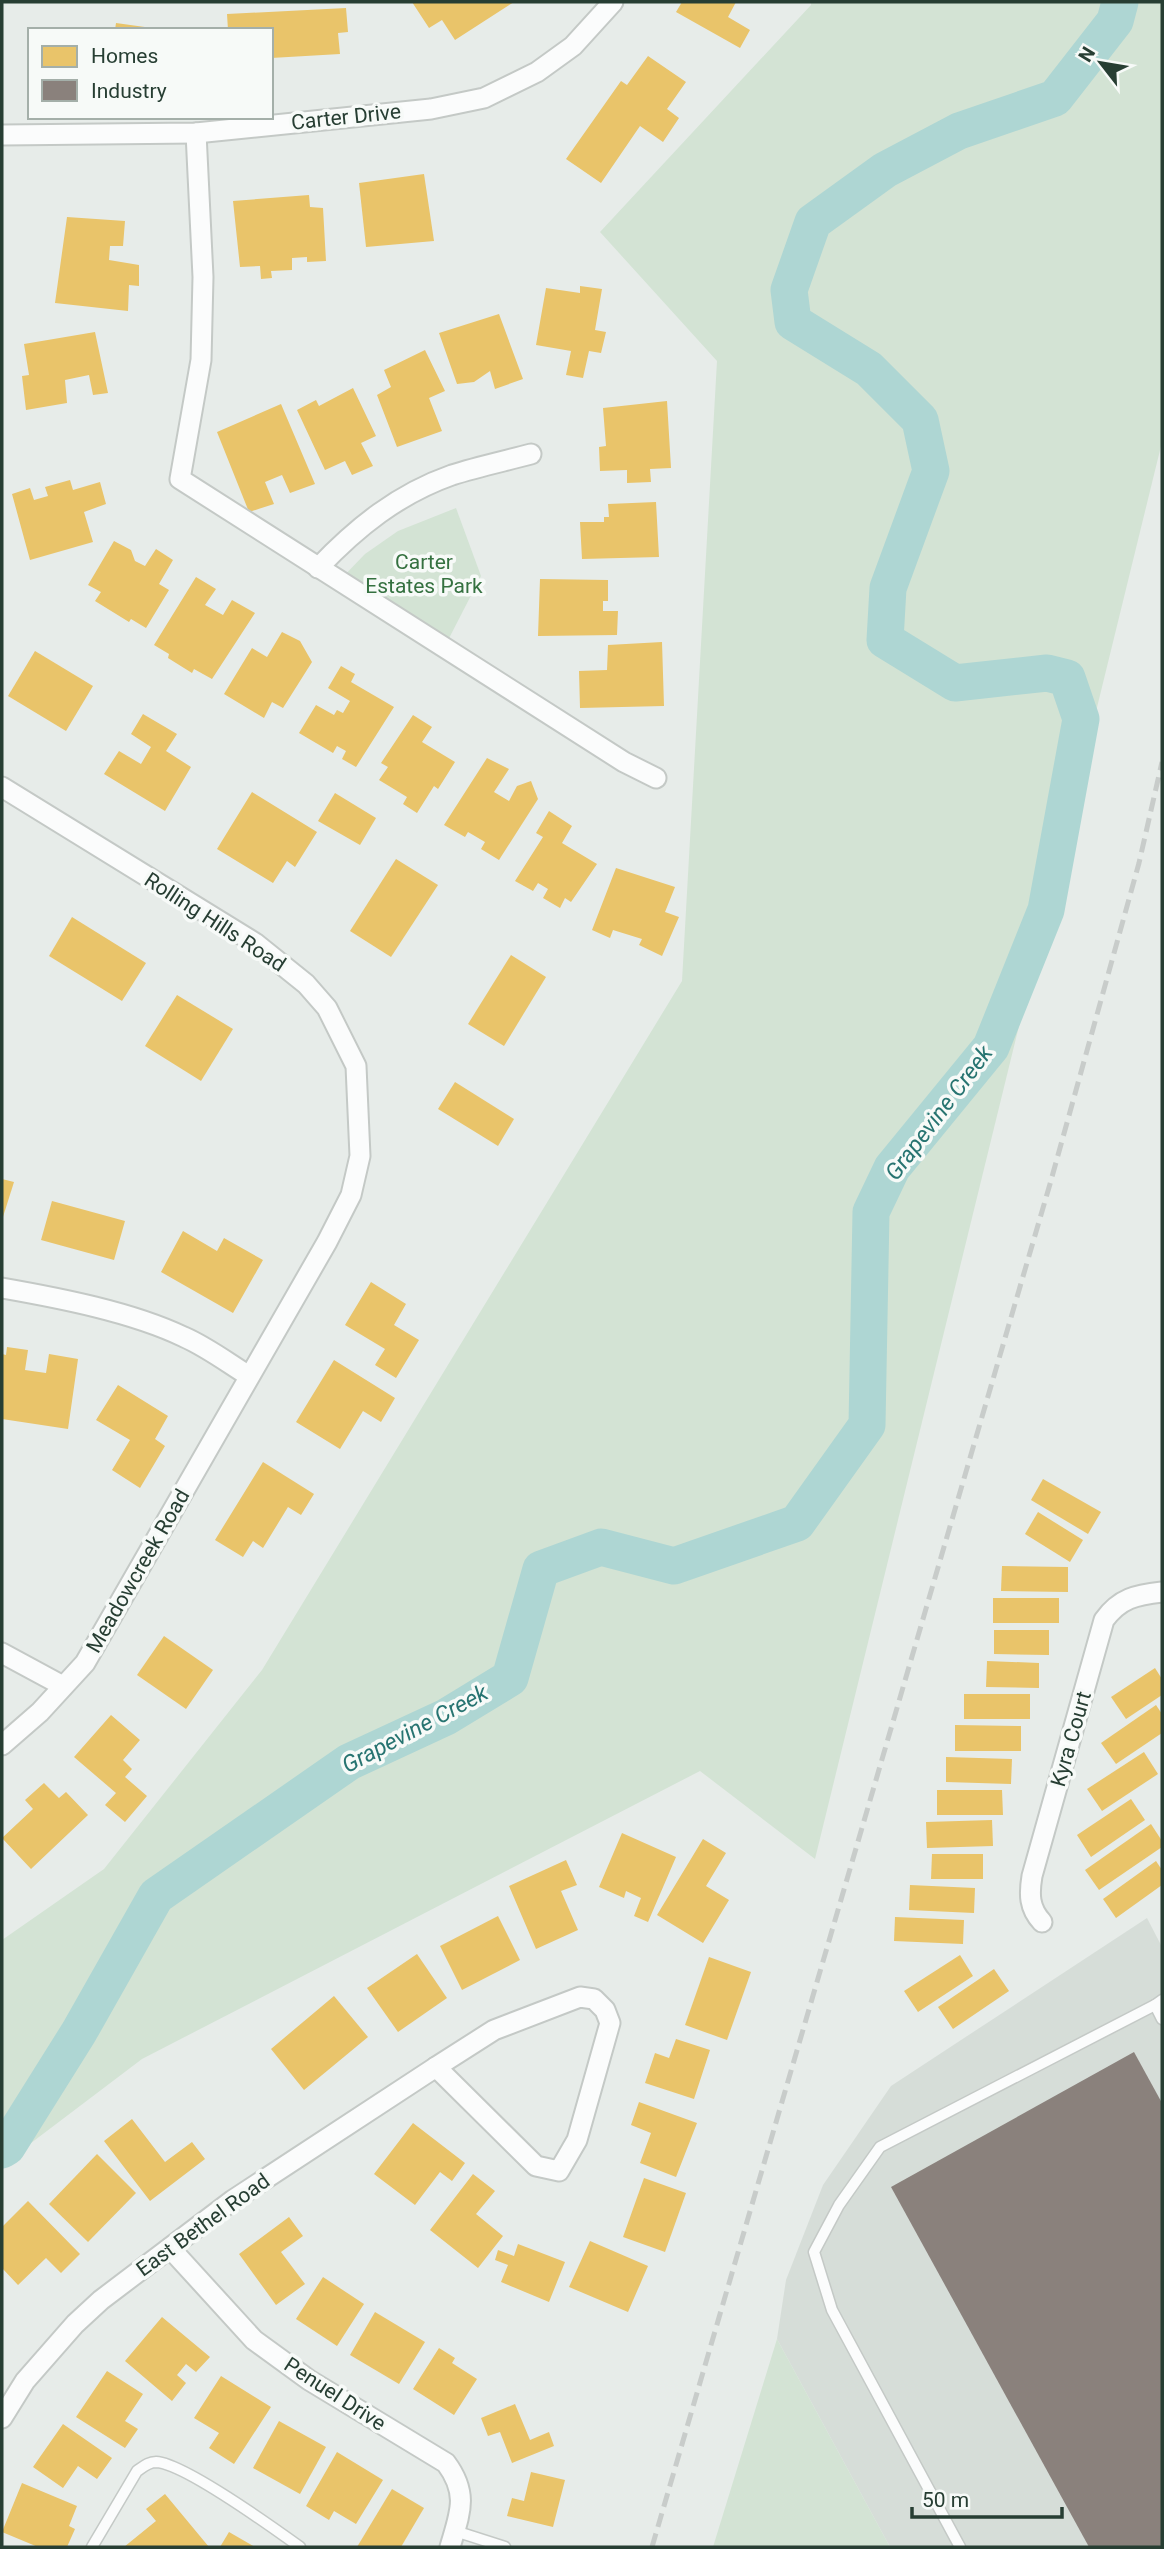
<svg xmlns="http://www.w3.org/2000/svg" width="1164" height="2549" viewBox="0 0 1164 2549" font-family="Roboto,sans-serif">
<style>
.built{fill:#d6ddd8}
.green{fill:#d3e3d4}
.homes{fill:#e9c46a}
.industry{fill:#8a817c}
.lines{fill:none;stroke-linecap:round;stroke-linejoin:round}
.river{stroke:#aed6d3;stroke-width:37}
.lane-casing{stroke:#c4c9c6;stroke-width:13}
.street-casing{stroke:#c4c9c6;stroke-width:23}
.lane{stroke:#fbfcfc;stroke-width:10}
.street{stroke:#fbfcfc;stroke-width:19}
.rail{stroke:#c8ccca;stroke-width:5;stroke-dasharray:14 7;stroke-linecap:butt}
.labels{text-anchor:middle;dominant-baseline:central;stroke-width:7;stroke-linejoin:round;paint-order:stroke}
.street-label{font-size:21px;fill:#273e33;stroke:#f7faf8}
.park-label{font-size:21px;fill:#357140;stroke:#f7faf8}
.water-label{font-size:23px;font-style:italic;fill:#277471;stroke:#f7faf8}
</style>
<rect width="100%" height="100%" fill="#e7ece9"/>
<!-- built -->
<polygon class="built" points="1147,1918 1162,1947 1162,2547 890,2547 777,2339 786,2280 823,2185 891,2086"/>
<!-- green -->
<g class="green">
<polygon points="811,2 1162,2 1162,442 815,1859 700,1771 142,2059 2,2165 2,1940 104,1869 262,1670 682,981 717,361 600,232 811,5"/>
<polygon points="456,508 481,576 444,648 339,581 365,554 398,531"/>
<polygon points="777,2339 890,2547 713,2547"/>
</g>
<!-- homes -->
<g class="homes">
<polygon points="412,2 514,2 455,40 442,20 429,28"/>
<polygon points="682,2 736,2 728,17 750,30 740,48 676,12"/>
<polygon points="346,8 348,32 338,33 340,54 271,58 271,30 228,30 227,14"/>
<polygon points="116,23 152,28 151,30 115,30"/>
<polygon points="648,56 686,82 667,109 679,118 663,142 640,126 601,183 566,159 621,81 627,85"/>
<polygon points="424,174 434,241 366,247 359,183"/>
<polygon points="309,195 310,207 323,208 326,261 307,262 307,257 292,258 292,270 271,271 272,278 261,279 260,266 240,267 233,201"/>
<polygon points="67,217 125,221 123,246 110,246 109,260 139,265 139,286 129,285 128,311 55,303"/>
<polygon points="580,286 602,289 595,330 606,332 601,353 589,351 583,378 566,375 571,351 536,345 546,288 580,293"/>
<polygon points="499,314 523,379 495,389 490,371 474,382 457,384 439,333"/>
<polygon points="95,332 108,393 93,395 89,375 65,380 67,403 26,410 22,376 29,375 24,344"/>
<polygon points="425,350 445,391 429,398 442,431 397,447 377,395 391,387 384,370"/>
<polygon points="353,388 376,436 361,443 373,466 352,475 345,461 325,470 297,410 316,400 319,406"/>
<polygon points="667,401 671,468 650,469 651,482 627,483 627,470 600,471 599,447 606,446 603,408"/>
<polygon points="281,404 315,484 290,493 282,475 265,482 274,504 249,512 217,432"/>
<polygon points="70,480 73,490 100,482 106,504 84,512 93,542 30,560 12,494 30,488 34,500 48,496 45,487"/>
<polygon points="656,502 659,557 582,559 580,522 604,522 604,517 609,517 608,504"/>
<polygon points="114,541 131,550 135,561 145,566 156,549 173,560 159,584 169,590 146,628 131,619 129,622 95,601 101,592 88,585"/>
<polygon points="196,577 216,589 205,605 223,615 232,600 255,613 212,679 194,669 192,673 168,658 169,654 154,645"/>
<polygon points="540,579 608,580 608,601 603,601 603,611 618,611 617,635 538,636"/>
<polygon points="282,632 300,641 312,662 283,708 272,702 264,718 224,694 252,648 267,657"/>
<polygon points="662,642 664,706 580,708 579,671 607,670 608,645"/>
<polygon points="35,651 93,686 66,731 8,696"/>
<polygon points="341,666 355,674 351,682 394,707 356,767 342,759 346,751 337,746 333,753 299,733 316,705 334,715 337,710 343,713 350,701 328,688"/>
<polygon points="143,714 177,734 166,751 191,767 165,811 104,774 119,751 141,764 151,747 131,734"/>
<polygon points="413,715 432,727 422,742 455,762 438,789 434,786 417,813 403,804 407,797 379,780 388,767 381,763"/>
<polygon points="487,758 509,769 494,792 509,801 517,786 531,781 538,799 499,860 481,849 485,842 468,832 465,837 444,825"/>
<polygon points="252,792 317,832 295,867 287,861 273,883 217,849"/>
<polygon points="335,793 376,818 360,845 318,821"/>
<polygon points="549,811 572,826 562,843 597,864 571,902 565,898 560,908 543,898 548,889 538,883 533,891 515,881 543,837 536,833"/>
<polygon points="396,859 438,885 391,957 350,931"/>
<polygon points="616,868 675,887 665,912 679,917 662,956 639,945 642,939 613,930 610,938 592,930"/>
<polygon points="72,917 146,963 122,1001 49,956"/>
<polygon points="511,955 546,977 504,1046 468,1024"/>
<polygon points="177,995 233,1029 201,1081 145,1046"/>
<polygon points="455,1082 514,1119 498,1146 438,1109"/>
<polygon points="2,1179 14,1182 2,1220"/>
<polygon points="52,1201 125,1221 114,1260 41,1240"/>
<polygon points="183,1231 217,1251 224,1238 263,1260 233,1313 161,1272"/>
<polygon points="371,1282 406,1304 394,1325 419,1340 396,1378 375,1365 385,1349 345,1325"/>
<polygon points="7,1347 28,1350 25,1370 46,1373 49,1354 78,1359 68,1429 2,1419 2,1354 6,1355"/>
<polygon points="334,1360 395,1398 381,1422 363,1411 340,1449 296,1422"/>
<polygon points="118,1385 168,1416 155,1439 165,1446 140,1488 112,1470 130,1440 96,1420"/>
<polygon points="263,1462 314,1494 301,1515 288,1507 263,1548 253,1541 243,1557 215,1540"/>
<polygon points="1043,1479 1101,1512 1088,1534 1031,1500"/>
<polygon points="1038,1512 1083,1540 1070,1562 1025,1534"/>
<polygon points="1002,1566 1068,1567 1068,1592 1001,1591"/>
<rect x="993" y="1598" width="66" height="25"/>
<polygon points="994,1630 1049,1630 1049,1655 994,1654"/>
<polygon points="164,1636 213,1670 186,1709 137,1675"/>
<polygon points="987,1661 1039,1663 1039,1688 986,1687"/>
<polygon points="1155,1668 1162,1679 1162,1695 1126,1719 1111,1697"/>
<rect x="964" y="1694" width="66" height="25"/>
<polygon points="1156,1705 1162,1714 1162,1733 1116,1764 1101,1743"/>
<polygon points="111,1715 140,1740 123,1760 132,1769 125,1777 147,1796 125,1822 105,1805 116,1793 74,1757"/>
<polygon points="955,1725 1021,1726 1021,1751 955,1751"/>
<polygon points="1144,1752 1158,1774 1102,1811 1087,1789"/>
<polygon points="946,1757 1012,1759 1011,1784 946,1782"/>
<polygon points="44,1783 59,1798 66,1792 88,1815 31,1869 2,1838 33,1809 25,1800"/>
<polygon points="937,1790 1002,1790 1003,1815 937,1815"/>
<polygon points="1131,1799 1145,1820 1091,1857 1077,1835"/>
<polygon points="992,1820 993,1846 927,1848 926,1822"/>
<polygon points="1151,1824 1162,1841 1162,1847 1099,1890 1085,1870"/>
<polygon points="622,1833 676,1857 648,1922 634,1916 641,1898 626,1891 624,1898 599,1887"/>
<polygon points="703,1839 726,1853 706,1886 729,1900 703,1943 657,1915"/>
<polygon points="932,1854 983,1854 983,1879 931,1879"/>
<polygon points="566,1860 577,1885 561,1891 578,1930 536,1949 509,1886"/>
<polygon points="1156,1861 1162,1870 1162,1885 1116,1918 1103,1899"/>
<polygon points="910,1885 975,1888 974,1913 909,1910"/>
<polygon points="498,1916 520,1960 462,1990 440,1946"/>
<polygon points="895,1917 964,1920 963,1944 894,1941"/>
<polygon points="417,1954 447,1998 398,2032 367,1988"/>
<polygon points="960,1955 973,1976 918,2012 904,1991"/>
<polygon points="709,1957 751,1972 727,2040 685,2025"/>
<polygon points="994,1969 1009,1991 953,2029 938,2007"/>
<polygon points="334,1996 368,2037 304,2090 271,2049"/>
<polygon points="676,2039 710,2050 694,2099 645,2083 655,2053 669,2058"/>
<polygon points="639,2102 697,2123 676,2177 640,2163 651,2133 631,2125"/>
<polygon points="132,2119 165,2162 192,2142 205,2159 150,2201 104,2141"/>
<polygon points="413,2123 465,2163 452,2181 440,2172 415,2205 374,2174"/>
<polygon points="97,2154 136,2193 88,2242 49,2204"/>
<polygon points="473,2174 495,2191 476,2214 503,2236 478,2268 430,2230"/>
<polygon points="644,2178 686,2193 665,2252 623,2237"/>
<polygon points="28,2201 80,2254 61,2273 46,2258 18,2285 2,2268 2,2227"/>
<polygon points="289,2217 303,2236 281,2252 305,2284 276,2305 239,2254"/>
<polygon points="590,2241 648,2266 628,2312 569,2287"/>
<polygon points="518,2244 565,2262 549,2302 501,2282 508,2265 495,2260 498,2250 514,2256"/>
<polygon points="323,2277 364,2304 337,2346 296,2319"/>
<polygon points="375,2312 425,2342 399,2384 350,2355"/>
<polygon points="162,2317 210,2357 196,2372 186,2364 177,2375 186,2383 172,2401 125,2361"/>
<polygon points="439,2348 455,2358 452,2363 477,2379 454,2415 413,2389"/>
<polygon points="107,2371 143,2394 125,2421 138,2429 125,2448 76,2417"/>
<polygon points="221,2376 271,2407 234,2464 209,2448 219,2433 194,2418"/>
<polygon points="515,2404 530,2440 549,2432 554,2446 512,2463 500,2432 488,2436 481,2418"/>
<polygon points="279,2421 326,2447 300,2494 253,2468"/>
<polygon points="63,2424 112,2458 97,2479 78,2466 63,2488 33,2467"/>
<polygon points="337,2452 383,2480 356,2524 334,2511 329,2520 306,2506"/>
<polygon points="531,2472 565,2480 553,2527 507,2516 512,2498 524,2501"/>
<polygon points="22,2483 77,2506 69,2526 75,2529 67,2547 38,2547 2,2532"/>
<polygon points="392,2489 424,2508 401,2547 357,2547"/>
<polygon points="165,2494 209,2547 124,2547 156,2521 146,2509"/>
<polygon points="229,2532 255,2547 220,2547"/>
</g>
<!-- industry -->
<polygon class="industry" points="1134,2052 1162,2103 1162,2547 1089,2547 891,2187"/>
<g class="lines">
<!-- river -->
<polyline class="river" points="2,2150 7,2147 79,2032 156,1896 349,1762 446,1717 510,1678 541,1569 601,1547 674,1566 797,1523 867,1425 871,1212 892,1168 991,1047 1046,910 1081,719 1067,678 1047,673 955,683 885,640 888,588 931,471 920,420 869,369 793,322 789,290 813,222 885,170 959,131 1055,98 1115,21 1120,2"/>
<!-- lane casing -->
<g class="lane-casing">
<g id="lane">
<polyline points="1162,2000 1155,2005 1162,2019"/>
<polyline points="455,2531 505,2547"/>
<path d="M92,2547l45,-76c6,-4 11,-9 19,-9 27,1 119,67 144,85"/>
<polyline points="960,2547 832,2310 814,2252 839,2205 880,2147 1155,2005"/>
</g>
</g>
<!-- street casing -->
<g class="street-casing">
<g id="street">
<polyline points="196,133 203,277 201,360 180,479 624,762 656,778"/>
<polyline points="2,135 196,133 431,109 484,98 537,72 573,46 613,2"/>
<path d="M318,568c39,-41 80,-74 134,-93 25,-8 53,-14 79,-21"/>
<polyline points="2,787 255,943 306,984 327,1008 356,1066 360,1156 351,1195 327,1242 85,1663 40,1712 2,1745"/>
<path d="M2,1288c57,10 130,24 182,49 23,10 44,26 65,39"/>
<polyline points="2,1653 63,1686"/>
<path d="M1042,1922c-13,-14 -13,-28 -10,-46l72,-256c16,-22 32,-25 58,-28"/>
<polygon points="580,1997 594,1999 605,2010 610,2023 577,2140 559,2171 536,2166 436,2067 494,2030"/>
<path d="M170,2248l84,92 55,40 137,83c23,31 14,50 4,84"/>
<polyline points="2,2418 25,2381 75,2324 101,2300 233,2200 436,2067"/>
</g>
</g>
<!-- lane -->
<use href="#lane" class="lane"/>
<!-- street -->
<use href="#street" class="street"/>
<!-- rail -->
<polyline class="rail" points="652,2547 1050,1184 1139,863 1162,762"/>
</g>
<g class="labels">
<!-- street labels -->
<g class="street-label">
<text transform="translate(346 117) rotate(-6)">Carter Drive</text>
<text transform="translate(215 922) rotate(33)">Rolling Hills Road</text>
<text transform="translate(138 1571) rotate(-60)">Meadowcreek Road</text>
<text transform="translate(1071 1739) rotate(-74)">Kyra Court</text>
<text transform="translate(203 2225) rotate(-36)">East Bethel Road</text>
<text transform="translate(335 2394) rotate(33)">Penuel Drive</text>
</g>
<!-- park labels -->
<g class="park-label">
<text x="424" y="562">Carter<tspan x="424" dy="24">Estates Park</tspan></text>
</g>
<!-- water labels -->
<g class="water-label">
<text transform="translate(939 1113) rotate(-53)">Grapevine Creek</text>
<text transform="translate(415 1729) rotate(-28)">Grapevine Creek</text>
</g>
</g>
<!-- border -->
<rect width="1164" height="2549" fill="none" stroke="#273e33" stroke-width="7"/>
<!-- legend -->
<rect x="28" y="28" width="245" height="91" fill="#f7faf8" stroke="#a4afa9" stroke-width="2"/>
<rect x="42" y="46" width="35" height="21" fill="#e9c46a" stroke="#a4afa9" stroke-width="2"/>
<text x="91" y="63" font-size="21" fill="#273e33">Homes</text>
<rect x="42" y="80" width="35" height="21" fill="#8a817c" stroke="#a4afa9" stroke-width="2"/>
<text x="91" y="98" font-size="21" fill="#273e33">Industry</text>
<!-- north arrow -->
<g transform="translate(1101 63) rotate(301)" stroke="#f7faf8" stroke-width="5" paint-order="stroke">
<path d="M0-5L12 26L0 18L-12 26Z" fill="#273e33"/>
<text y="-10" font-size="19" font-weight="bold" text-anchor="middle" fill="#273e33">N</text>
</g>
<!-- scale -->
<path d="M912 2507v10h150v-10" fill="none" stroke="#273e33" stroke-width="3.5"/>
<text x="922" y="2507" font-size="21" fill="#273e33" stroke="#f7faf8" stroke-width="5" paint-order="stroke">50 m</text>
</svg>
